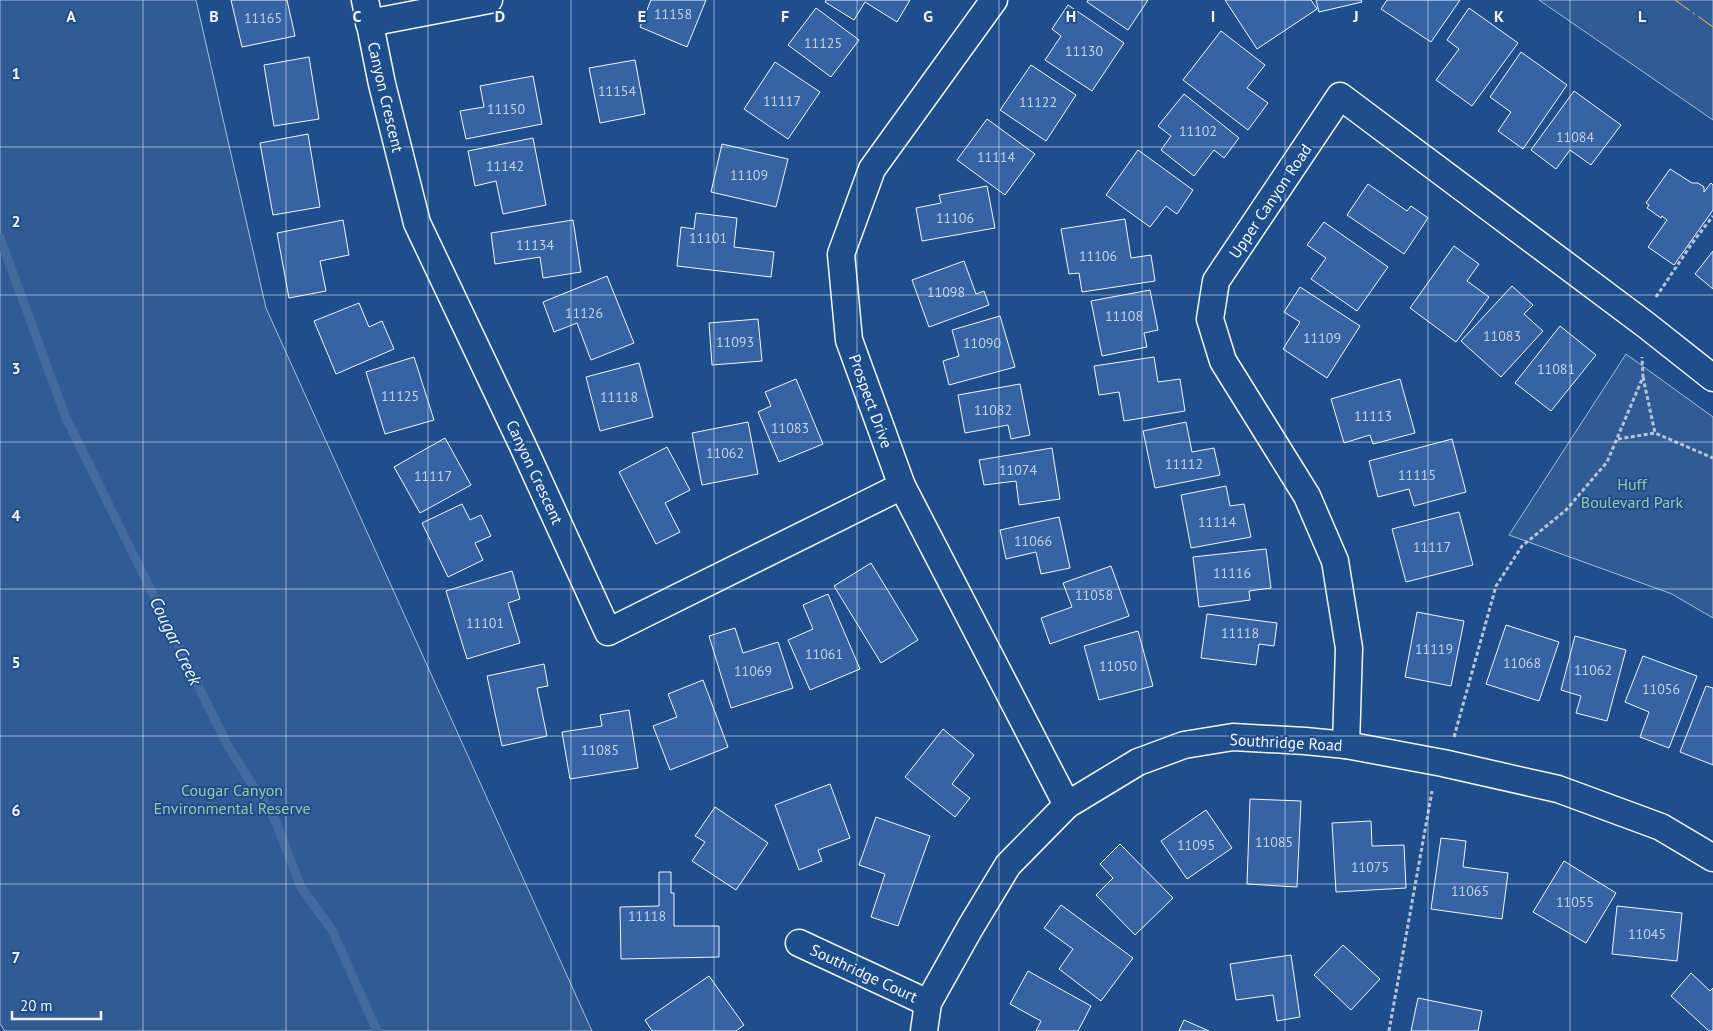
<svg xmlns="http://www.w3.org/2000/svg" width="1713" height="1031" viewBox="0 0 1713 1031" font-family="'PT Sans',sans-serif">
<style>
.built{fill:#305b95;stroke:#a8bbd7}
.lines{fill:none;stroke-linecap:round;stroke-linejoin:round}
.stream{stroke:#446ba0;stroke-width:9}
.building{fill:#3563a3;stroke:#f2f6ff}
.minor-casing{stroke:#f2f6ff;stroke-width:29}
.path{stroke:#b3c4dc;stroke-width:3;stroke-dasharray:4 2.5;stroke-linecap:butt}
.minor{stroke:#1f4e8c;stroke-width:26}
.power{stroke:#ffb74d;stroke-width:1;stroke-dasharray:18 4 2.5 4;stroke-linecap:butt}
.grid{fill:none;stroke:#f2f6ff;stroke-width:1;stroke-opacity:0.55}
.labels{text-anchor:middle;dominant-baseline:central;stroke-width:4;stroke-linejoin:round;paint-order:stroke}
.number-label{font-size:14px;fill:#c3d1e8}
.street-label{font-size:16px;fill:#f2f6ff;stroke:#1f4e8c}
.park-label{font-size:16px;fill:#97c8a6;stroke:#1f4e8c}
.water-label{font-size:18px;font-style:italic;fill:#f2f6ff;stroke:#1f4e8c}
.grid-label{font-size:16px;text-anchor:middle;font-weight:bold;fill:#f2f6ff;stroke:#1f4e8c;stroke-width:4;stroke-linejoin:round;paint-order:stroke}
</style>
<rect width="100%" height="100%" fill="#1f4e8c"/>
<!-- built -->
<g class="built">
<polygon points="0,0 196,0 266,308 592,1031 5,1031 0,1024"/>
<polygon points="1539,0 1713,0 1713,120"/>
<polygon points="1626,354 1713,417 1713,618 1672,594 1509,535"/>
</g>
<g class="lines">
<!-- stream -->
<polyline class="stream" points="0,238 66,418 229,748 275,820 301,887 332,930 377,1031"/>
</g>
<!-- building -->
<g class="building">
<polygon points="231,0 287,0 295,36 242,47"/>
<polygon points="651,0 706,0 687,47 640,27"/>
<polygon points="826,0 910,0 897,22 865,2 854,20 825,2"/>
<polygon points="1088,0 1148,0 1128,30 1087,2"/>
<polygon points="1225,0 1311,0 1317,9 1257,49"/>
<polygon points="1316,0 1361,0 1362,2 1319,12"/>
<polygon points="1387,0 1460,0 1431,42 1381,9"/>
<polygon points="1068,5 1124,43 1092,91 1045,60 1061,36 1052,29"/>
<polygon points="816,8 859,40 831,77 788,45"/>
<polygon points="1469,8 1518,43 1472,106 1436,80 1459,49 1447,40"/>
<polygon points="1221,31 1265,65 1247,88 1268,103 1248,130 1183,80"/>
<polygon points="1521,52 1567,85 1523,149 1498,131 1511,112 1490,97"/>
<polygon points="309,57 319,119 274,126 264,65"/>
<polygon points="635,60 645,114 600,123 589,68"/>
<polygon points="775,62 820,92 788,139 744,109"/>
<polygon points="1031,65 1076,95 1046,141 1000,110"/>
<polygon points="533,76 542,124 466,139 460,111 484,107 480,86"/>
<polygon points="1574,91 1621,125 1591,165 1570,150 1556,169 1531,150"/>
<polygon points="1184,94 1239,138 1224,158 1214,150 1194,176 1161,150 1171,136 1158,126"/>
<polygon points="987,119 1035,154 1005,195 957,160"/>
<polygon points="308,134 320,207 273,215 260,143"/>
<polygon points="533,138 546,205 503,214 496,181 475,186 468,151"/>
<polygon points="722,144 788,159 776,207 711,192"/>
<polygon points="1138,150 1193,190 1177,214 1166,206 1150,227 1106,195"/>
<polygon points="1670,169 1692,183 1698,183 1704,187 1704,192 1711,183 1713,185 1713,210 1674,265 1648,247 1667,220 1662,216 1661,218 1647,208 1649,205 1646,203"/>
<polygon points="1368,184 1407,211 1411,206 1428,218 1404,254 1347,215"/>
<polygon points="987,186 995,228 922,241 916,208 941,203 939,195"/>
<polygon points="696,213 737,218 734,247 774,252 771,277 677,266 681,227 694,229"/>
<polygon points="1125,219 1131,258 1151,255 1155,281 1082,292 1079,273 1069,274 1061,229"/>
<polygon points="343,220 349,255 320,261 326,291 289,298 277,233"/>
<polygon points="573,220 581,272 543,278 540,257 495,264 491,233"/>
<polygon points="1324,222 1388,267 1357,311 1311,279 1326,258 1307,245"/>
<polygon points="1454,246 1479,264 1467,281 1489,297 1456,342 1410,308"/>
<polygon points="1713,251 1713,289 1695,274"/>
<polygon points="964,261 976,294 984,291 989,305 929,327 912,280"/>
<polygon points="607,276 634,343 591,360 577,323 554,332 543,302"/>
<polygon points="1512,286 1533,305 1524,314 1543,331 1501,377 1461,341"/>
<polygon points="1300,287 1360,326 1327,378 1283,349 1300,322 1284,312"/>
<polygon points="1150,290 1158,330 1144,333 1147,347 1102,356 1091,301"/>
<polygon points="359,303 369,327 382,321 394,349 336,374 314,321"/>
<polygon points="1000,316 1015,367 949,385 943,361 959,356 952,330"/>
<polygon points="758,319 762,361 712,365 709,323"/>
<polygon points="1560,326 1596,355 1551,411 1515,383"/>
<polygon points="414,357 434,420 385,434 366,372"/>
<polygon points="1154,357 1158,382 1180,379 1185,411 1124,421 1119,392 1099,395 1094,366"/>
<polygon points="639,363 653,417 600,431 586,377"/>
<polygon points="796,379 823,444 779,462 758,412 771,406 765,392"/>
<polygon points="1400,379 1415,433 1373,444 1370,435 1344,443 1331,399"/>
<polygon points="1020,384 1030,435 1011,439 1008,425 965,433 958,395"/>
<polygon points="748,422 758,474 702,485 692,433"/>
<polygon points="1186,422 1192,452 1214,448 1220,475 1155,488 1143,431"/>
<polygon points="445,438 471,485 420,513 394,467"/>
<polygon points="1452,439 1466,492 1414,506 1409,489 1378,497 1369,461"/>
<polygon points="667,447 690,490 665,503 680,532 656,544 619,472"/>
<polygon points="1052,448 1060,499 1019,505 1016,481 984,485 979,460"/>
<polygon points="1226,486 1230,506 1244,504 1251,537 1191,548 1181,495"/>
<polygon points="462,504 470,520 481,515 491,536 475,543 483,560 448,577 422,523"/>
<polygon points="1459,512 1473,565 1406,582 1392,529"/>
<polygon points="1059,517 1070,568 1041,574 1036,552 1006,559 1000,530"/>
<polygon points="1266,549 1271,588 1249,591 1250,600 1199,607 1193,557"/>
<polygon points="871,563 918,640 881,663 834,586"/>
<polygon points="1111,566 1129,616 1050,644 1041,618 1072,607 1063,583"/>
<polygon points="512,571 520,599 508,603 520,643 467,659 446,591"/>
<polygon points="828,594 860,669 810,690 788,640 813,629 803,605"/>
<polygon points="1417,612 1464,621 1451,686 1405,677"/>
<polygon points="1207,614 1277,623 1274,646 1259,644 1256,665 1201,658"/>
<polygon points="1506,625 1559,642 1539,701 1486,684"/>
<polygon points="735,628 743,653 778,642 793,688 731,708 709,636"/>
<polygon points="1138,631 1153,686 1099,700 1084,646"/>
<polygon points="1575,636 1626,650 1607,721 1576,713 1581,696 1561,690"/>
<polygon points="1643,656 1697,676 1669,748 1640,737 1649,712 1625,702"/>
<polygon points="544,664 548,686 537,688 547,736 502,746 487,676"/>
<polygon points="703,680 728,747 670,770 653,726 677,717 668,694"/>
<polygon points="1706,686 1713,688 1713,765 1680,752"/>
<polygon points="629,710 638,768 570,779 562,732 602,726 600,715"/>
<polygon points="943,729 974,755 952,784 970,798 955,817 905,777"/>
<polygon points="830,784 850,838 818,850 822,861 799,870 775,805"/>
<polygon points="1250,799 1301,801 1297,887 1247,884"/>
<polygon points="715,807 768,843 736,890 692,861 705,842 695,836"/>
<polygon points="1206,810 1232,848 1187,879 1161,841"/>
<polygon points="876,817 930,836 898,926 871,917 885,874 859,865"/>
<polygon points="1371,821 1372,846 1404,845 1406,888 1336,892 1332,823"/>
<polygon points="1441,838 1466,841 1463,867 1508,873 1502,919 1431,909"/>
<polygon points="1120,844 1173,898 1135,935 1096,895 1113,878 1100,864"/>
<polygon points="1564,861 1616,893 1586,943 1533,912"/>
<polygon points="659,872 671,872 671,893 674,893 674,926 719,926 719,957 621,959 620,907 659,906"/>
<polygon points="1061,905 1133,958 1101,1001 1059,969 1073,949 1044,928"/>
<polygon points="1617,906 1682,913 1677,961 1612,954"/>
<polygon points="1343,945 1380,979 1351,1010 1314,975"/>
<polygon points="1291,955 1300,1017 1277,1021 1273,995 1236,1000 1230,964"/>
<polygon points="1028,971 1091,1006 1078,1031 1036,1031 1041,1021 1010,1004"/>
<polygon points="1691,973 1710,991 1713,988 1713,1031 1709,1031 1671,996"/>
<polygon points="709,976 744,1025 736,1031 652,1031 645,1020"/>
<polygon points="1418,998 1482,1011 1478,1031 1411,1031"/>
<polygon points="1184,1020 1209,1031 1179,1031"/>
</g>
<g class="lines">
<!-- minor casing -->
<g class="minor-casing">
<g id="minor">
<polyline points="365,0 382,84 417,223 522,444 608,632 902,486"/>
<polyline points="994,0 872,169 841,254 849,340 902,486 1067,805"/>
<polyline points="369,23 489,0"/>
<polyline points="1346,745 1349,648 1335,561 1307,496 1223,361 1210,319 1216,281 1340,96 1646,325 1713,378"/>
<polyline points="799,943 928,1003"/>
<polyline points="924,1031 928,1003 970,928 1008,865 1067,805 1138,762 1184,745 1233,737 1305,741 1346,745 1443,763 1558,789 1661,827 1713,858"/>
</g>
</g>
<!-- path -->
<g class="path">
<polyline points="1656,297 1693,242 1713,216"/>
<polyline points="1643,377 1655,433"/>
<polyline points="1618,439 1655,433 1713,458"/>
<polyline points="1454,737 1496,586 1522,546 1566,510 1607,462 1643,377 1642,357"/>
<polyline points="1389,1031 1432,791"/>
</g>
<!-- minor -->
<use href="#minor" class="minor"/>
<!-- power -->
<polyline class="power" points="1675,0 1713,27"/>
</g>
<!-- grid -->
<path class="grid" d="M143,0v1031M286,0v1031M428,0v1031M571,0v1031M714,0v1031M857,0v1031M999,0v1031M1142,0v1031M1285,0v1031M1428,0v1031M1570,0v1031M0,147h1713M0,295h1713M0,442h1713M0,589h1713M0,736h1713M0,884h1713"/>
<g class="labels">
<!-- number labels -->
<g class="number-label">
<text x="673" y="14">11158</text>
<text x="263" y="18">11165</text>
<text x="823" y="43">11125</text>
<text x="1084" y="51">11130</text>
<text x="617" y="91">11154</text>
<text x="782" y="101">11117</text>
<text x="1038" y="102">11122</text>
<text x="506" y="109">11150</text>
<text x="1198" y="131">11102</text>
<text x="1575" y="137">11084</text>
<text x="996" y="157">11114</text>
<text x="505" y="166">11142</text>
<text x="749" y="175">11109</text>
<text x="955" y="218">11106</text>
<text x="708" y="238">11101</text>
<text x="535" y="245">11134</text>
<text x="1098" y="256">11106</text>
<text x="946" y="292">11098</text>
<text x="584" y="313">11126</text>
<text x="1124" y="316">11108</text>
<text x="1502" y="336">11083</text>
<text x="1322" y="338">11109</text>
<text x="735" y="342">11093</text>
<text x="982" y="343">11090</text>
<text x="1556" y="369">11081</text>
<text x="400" y="396">11125</text>
<text x="619" y="397">11118</text>
<text x="993" y="410">11082</text>
<text x="1373" y="416">11113</text>
<text x="790" y="428">11083</text>
<text x="725" y="453">11062</text>
<text x="1184" y="464">11112</text>
<text x="1018" y="470">11074</text>
<text x="1417" y="475">11115</text>
<text x="433" y="476">11117</text>
<text x="1217" y="522">11114</text>
<text x="1033" y="541">11066</text>
<text x="1432" y="547">11117</text>
<text x="1232" y="573">11116</text>
<text x="1094" y="595">11058</text>
<text x="485" y="623">11101</text>
<text x="1240" y="633">11118</text>
<text x="1434" y="649">11119</text>
<text x="824" y="654">11061</text>
<text x="1522" y="663">11068</text>
<text x="1118" y="666">11050</text>
<text x="1593" y="670">11062</text>
<text x="753" y="671">11069</text>
<text x="1661" y="689">11056</text>
<text x="600" y="750">11085</text>
<text x="1274" y="842">11085</text>
<text x="1196" y="845">11095</text>
<text x="1370" y="867">11075</text>
<text x="1470" y="891">11065</text>
<text x="1575" y="902">11055</text>
<text x="647" y="916">11118</text>
<text x="1647" y="934">11045</text>
</g>
<!-- street labels -->
<g class="street-label">
<text transform="translate(386 97) rotate(77)">Canyon Crescent</text>
<text transform="translate(1270 201) rotate(-56)">Upper Canyon Road</text>
<text transform="translate(871 401) rotate(70)">Prospect Drive</text>
<text transform="translate(535 472) rotate(65)">Canyon Crescent</text>
<text transform="translate(1286 742) rotate(3)">Southridge Road</text>
<text transform="translate(864 973) rotate(25)">Southridge Court</text>
</g>
<!-- park labels -->
<g class="park-label">
<text x="1632" y="484">Huff<tspan x="1632" dy="18">Boulevard Park</tspan></text>
<text x="232" y="790">Cougar Canyon<tspan x="232" dy="18">Environmental Reserve</tspan></text>
</g>
<!-- water labels -->
<g class="water-label">
<text transform="translate(176 641) rotate(64)">Cougar Creek</text>
</g>
</g>
<g class="grid-label">
<text x="71" y="22">A</text>
<text x="214" y="22">B</text>
<text x="357" y="22">C</text>
<text x="500" y="22">D</text>
<text x="642" y="22">E</text>
<text x="785" y="22">F</text>
<text x="928" y="22">G</text>
<text x="1071" y="22">H</text>
<text x="1213" y="22">I</text>
<text x="1356" y="22">J</text>
<text x="1499" y="22">K</text>
<text x="1642" y="22">L</text>
<text x="16" y="79">1</text>
<text x="16" y="227">2</text>
<text x="16" y="374">3</text>
<text x="16" y="521">4</text>
<text x="16" y="668">5</text>
<text x="16" y="816">6</text>
<text x="16" y="963">7</text>
</g>
<!-- scale -->
<path d="M12 1011v8h89v-8" fill="none" stroke="#f2f6ff" stroke-width="2.5"/>
<text x="20" y="1011" font-size="15" fill="#f2f6ff" stroke="#1f4e8c" stroke-width="4" paint-order="stroke">20 m</text>
</svg>
